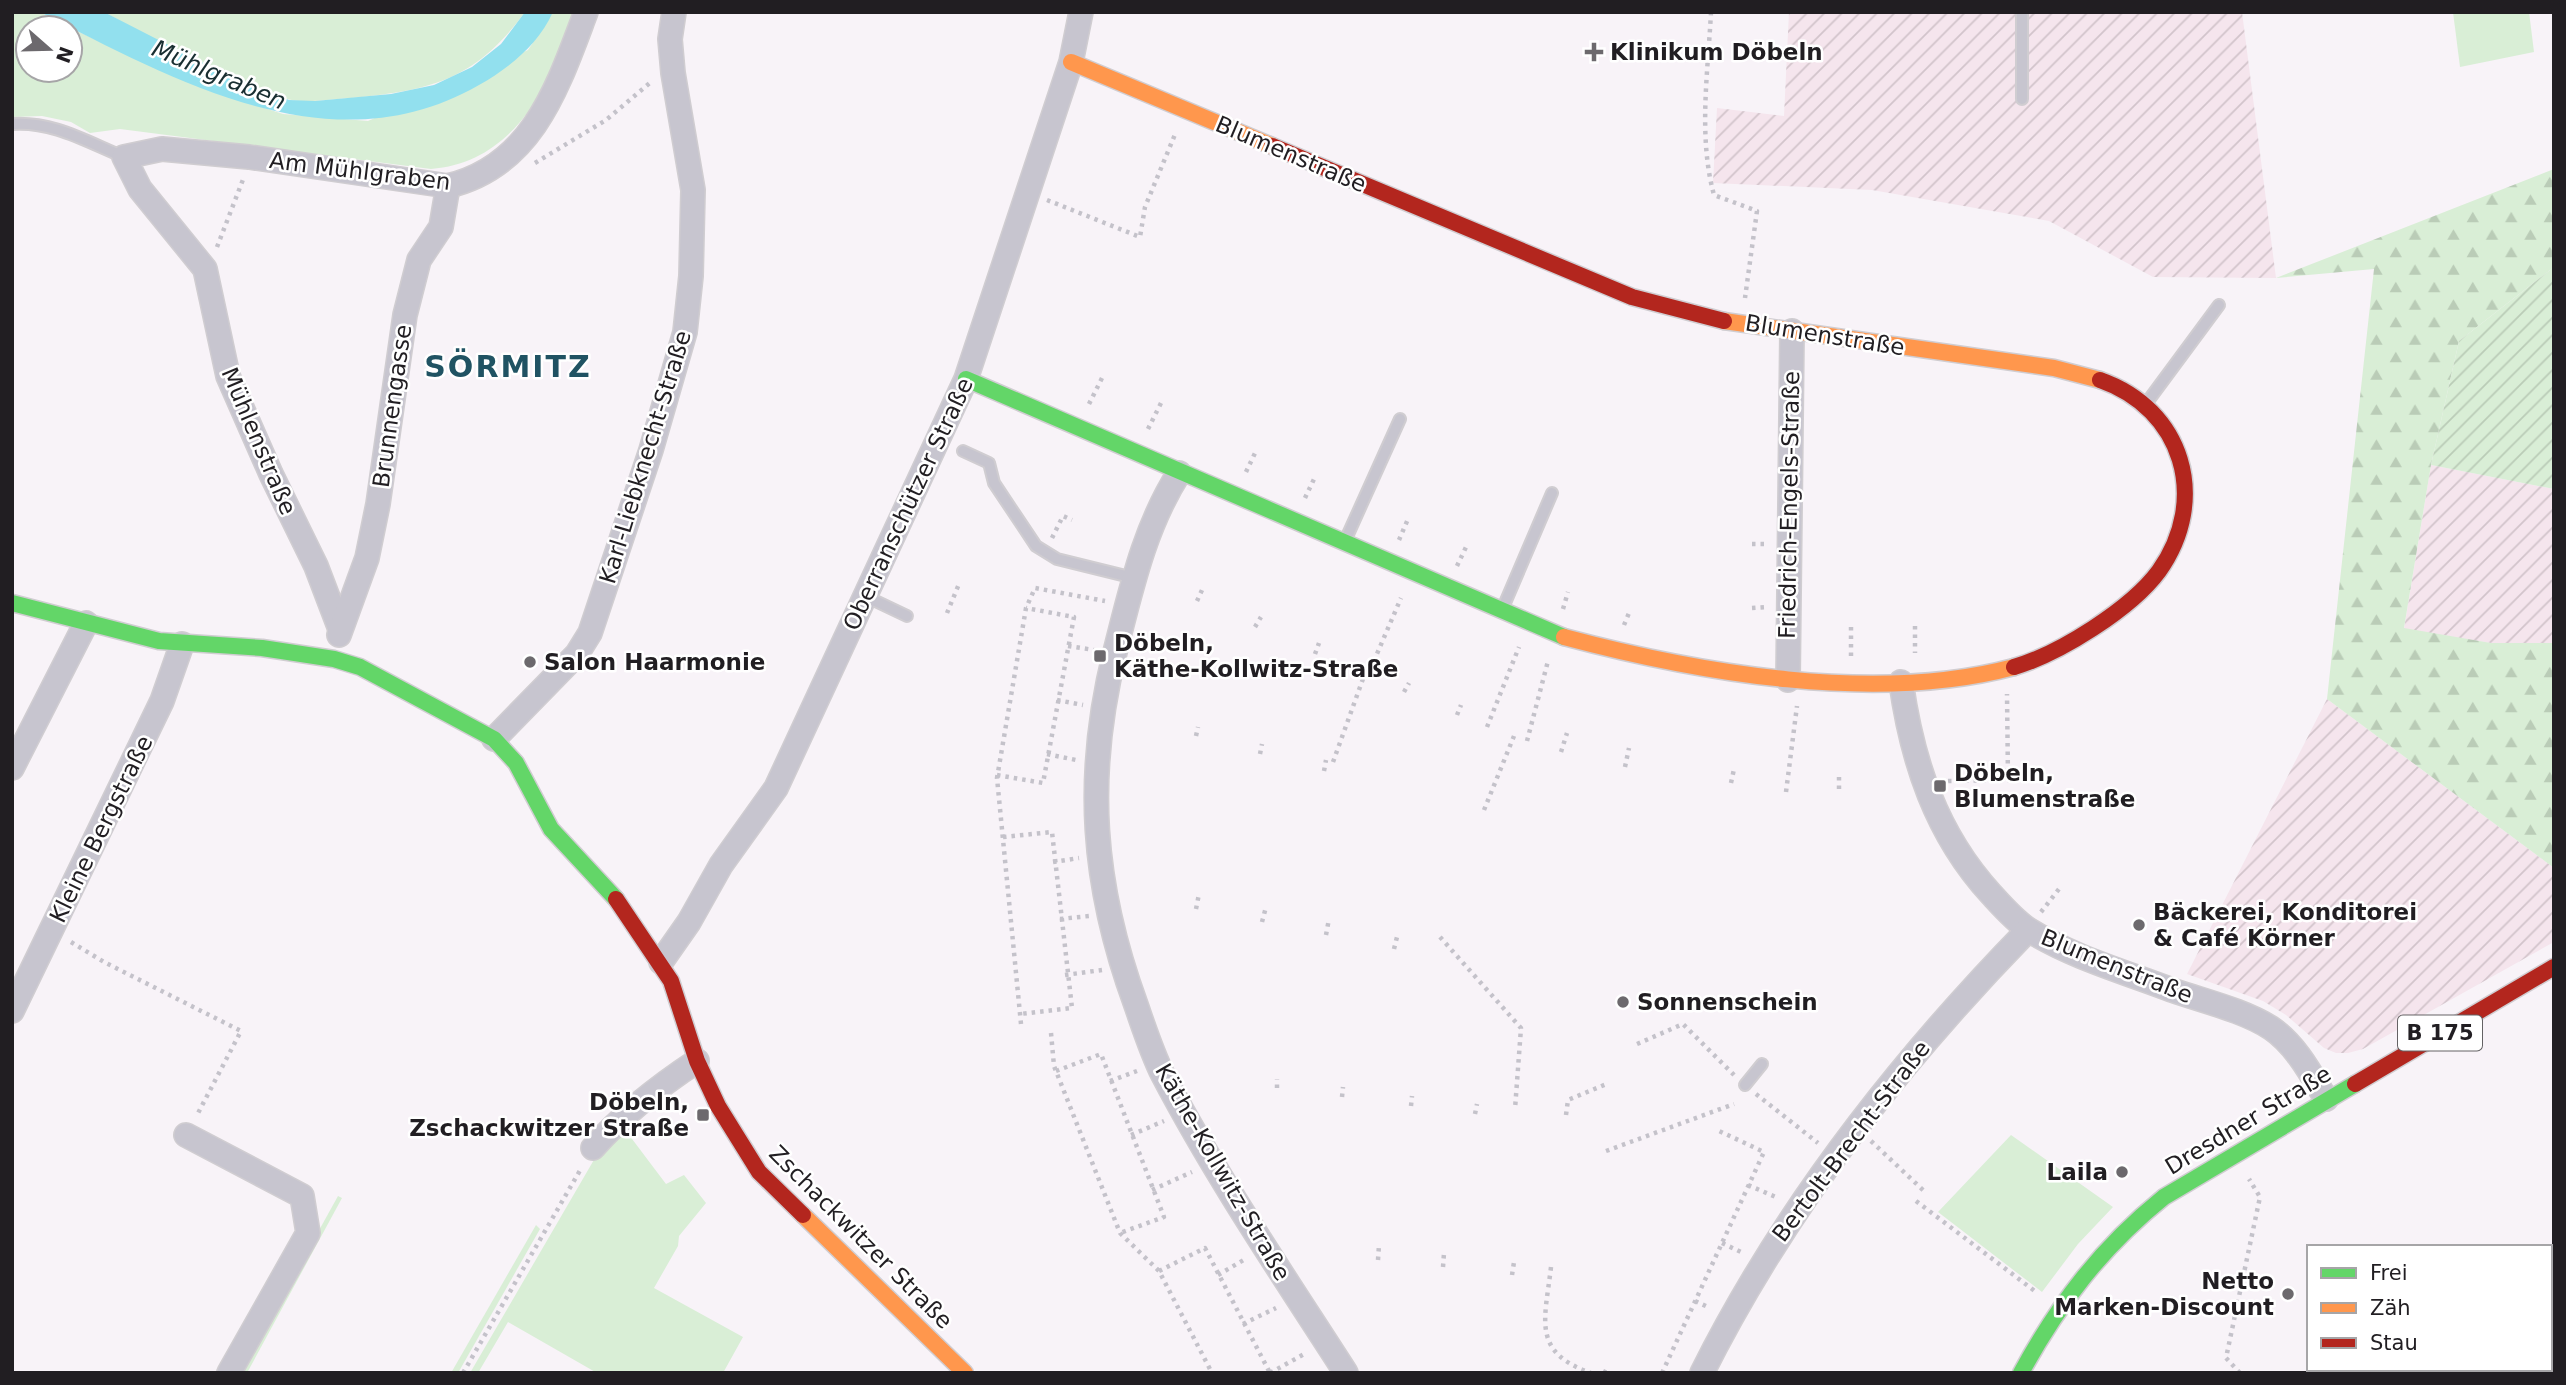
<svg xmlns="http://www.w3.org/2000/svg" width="2566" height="1385" viewBox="0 0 2566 1385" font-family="'DejaVu Sans',sans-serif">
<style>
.industrial{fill:url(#industrial-furrows)}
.grass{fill:#d9eed6}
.forest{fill:url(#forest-firs)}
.garden{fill:url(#garden-furrows)}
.water{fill:#92e0ee}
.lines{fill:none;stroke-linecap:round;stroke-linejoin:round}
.lane-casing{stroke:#d0cdd1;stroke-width:14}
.street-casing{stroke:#d0cdd1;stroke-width:26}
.fast-casing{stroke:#d0cdd1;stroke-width:19}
.slow-casing{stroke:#d0cdd1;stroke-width:19}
.jam-casing{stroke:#d0cdd1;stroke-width:19}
.path{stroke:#c4c2ca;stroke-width:4.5;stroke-dasharray:3.5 5;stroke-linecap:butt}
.lane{stroke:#c7c5cf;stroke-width:10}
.street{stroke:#c7c5cf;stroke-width:23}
.fast{stroke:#63d668;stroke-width:16}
.slow{stroke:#ff974d;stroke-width:16}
.jam{stroke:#b3261e;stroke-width:16}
.poi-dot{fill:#6c696d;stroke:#fff;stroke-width:2.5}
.labels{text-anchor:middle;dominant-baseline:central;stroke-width:5;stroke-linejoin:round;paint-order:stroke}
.shield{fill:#fff;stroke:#646264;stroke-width:2}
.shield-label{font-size:21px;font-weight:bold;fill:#211e22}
.poi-label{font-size:23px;font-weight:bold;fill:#211e22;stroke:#fff;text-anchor:start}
.street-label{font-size:23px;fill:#211e22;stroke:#fff}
.water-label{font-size:24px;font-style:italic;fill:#192e31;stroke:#fff}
.district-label{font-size:30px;font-weight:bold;letter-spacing:2px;fill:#205363;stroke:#fff}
</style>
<defs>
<pattern id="industrial-furrows" width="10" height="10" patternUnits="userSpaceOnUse" patternTransform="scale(1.75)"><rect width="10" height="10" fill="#f5e5ed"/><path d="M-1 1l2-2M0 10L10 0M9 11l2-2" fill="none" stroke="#d2c4cb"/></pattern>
<pattern id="forest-firs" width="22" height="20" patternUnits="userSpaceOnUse" patternTransform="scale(1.75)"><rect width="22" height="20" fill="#d9eed6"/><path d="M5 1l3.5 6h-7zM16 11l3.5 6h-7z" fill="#baccb7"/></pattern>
<pattern id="garden-furrows" width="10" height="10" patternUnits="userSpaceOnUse" patternTransform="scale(1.75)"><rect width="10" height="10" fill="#d9eed6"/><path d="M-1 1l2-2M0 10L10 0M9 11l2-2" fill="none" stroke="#baccb7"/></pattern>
</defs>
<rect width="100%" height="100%" fill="#f8f3f8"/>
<!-- industrial -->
<g class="industrial">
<polygon points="1789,12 2242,12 2276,278 2153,277 2049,221 1872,190 1713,183 1717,108 1784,116"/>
<polygon points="2431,465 2554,489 2554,643 2491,643 2404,629"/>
<polygon points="2327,699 2554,868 2554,942 2363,1049 2348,1053 2336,1053 2324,1048 2286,1015 2263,1001 2187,974"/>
</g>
<!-- grass -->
<g class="grass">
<path d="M12,12h28l29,16h-41v42h42v-42l140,63 73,23 85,7 160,-71 25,-38h25c-26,70 -63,151 -147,157l-311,-40 -30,4 -19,-11 -29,-6 -30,1z"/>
<path d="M104,12h421c-50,68 -93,78 -174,86 -20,1 -44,6 -64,1 -56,-14 -131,-59 -183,-87z"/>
<polygon points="2453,12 2529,12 2534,52 2460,67"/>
<polygon points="623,1127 666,1184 684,1175 706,1203 679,1236 678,1246 654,1288 743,1337 723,1373 597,1373 508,1322 478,1373 470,1373 602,1146"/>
<polygon points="2011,1135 2113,1207 2078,1244 2042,1292 1938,1212"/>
<polygon points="338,1196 342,1198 247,1373 240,1373"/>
<polygon points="536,1225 540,1229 458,1373 451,1373"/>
</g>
<!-- forest -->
<polygon class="forest" points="2554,169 2554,267 2459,341 2431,465 2404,628 2491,643 2554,643 2554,868 2327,699 2374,269 2276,278"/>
<!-- garden -->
<polygon class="garden" points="2554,267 2554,489 2431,465 2459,341"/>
<!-- water -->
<path class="water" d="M40,12h64l117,60 50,21 18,7 26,1 76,-7 43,-9 38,-18 29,-23 24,-32h28c-15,33 -44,56 -74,73 -147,85 -305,-5 -439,-73z"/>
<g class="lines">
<!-- lane casing -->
<g class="lane-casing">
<g id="lane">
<polyline points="2022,12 2022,99"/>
<path d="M12,124c41,-3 75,18 112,33"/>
<polyline points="2148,401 2219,305"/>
<polyline points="963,451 989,463 994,483 1036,546 1057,559 1134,578"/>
<polyline points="1345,541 1400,419"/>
<polyline points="865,596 907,616"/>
<polyline points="1502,610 1552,493"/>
<polyline points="1745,1085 1762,1064"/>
</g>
</g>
<!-- street casing -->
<g class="street-casing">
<g id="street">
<path d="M1179,473c-35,55 -48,117 -64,179 -31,125 -23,233 21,353 8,23 16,48 27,70 54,103 120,200 183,298"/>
<path d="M340,629l-24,-63 -45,-92 -43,-98 -23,-107 -65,-80 -16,-32 38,-8 87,8 199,29c85,-20 110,-100 138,-174"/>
<polyline points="339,635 367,558 378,504 405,315 419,260 441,227 448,186"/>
<polyline points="1788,680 1792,331"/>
<path d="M1901,682c11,79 35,152 90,212 11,12 24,27 38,36 43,27 96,42 143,60 31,11 71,20 99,38 25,17 40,46 55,71"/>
<polyline points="494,739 577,654 590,633 651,450 685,332 691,276 693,190 673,73 670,39 674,12"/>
<polyline points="12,768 86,623"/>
<polyline points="661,962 689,922 721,865 776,788 966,379 1071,62 1081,12"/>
<polyline points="12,1011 162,701 182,644"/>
<polyline points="186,1135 302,1196 308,1233 229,1373"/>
<path d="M593,1148c30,-34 66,-62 104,-87"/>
<path d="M1702,1373c83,-166 197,-311 326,-443"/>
</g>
</g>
<!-- fast casing -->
<g class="fast-casing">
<g id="fast">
<polyline points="966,379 1564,637"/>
<polyline points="12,603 159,641 262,648 334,659 360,667 494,739 516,763 551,829 616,899"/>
<path d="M2021,1373c38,-70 81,-126 143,-176l191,-113"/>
</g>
</g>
<!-- slow casing -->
<g class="slow-casing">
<g id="slow">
<polyline points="1071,62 1272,146"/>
<polyline points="1724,321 2054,368 2100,380"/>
<path d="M1564,637c135,36 312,67 450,30"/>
<polyline points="803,1215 965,1373"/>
</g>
</g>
<!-- jam casing -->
<g class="jam-casing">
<g id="jam">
<polyline points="1272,146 1632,297 1724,321"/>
<path d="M2014,667c45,-13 117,-58 145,-96 51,-72 24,-162 -59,-191"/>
<polyline points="616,899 671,981 697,1061 718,1106 759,1172 803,1215"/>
<polyline points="2355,1084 2554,967"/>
</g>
</g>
<!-- path -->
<g class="path">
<path d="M1711,12c-3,60 -13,125 3,183l43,16 -12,87"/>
<polyline points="535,163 606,120 651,82"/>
<polyline points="1047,200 1140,237 1145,207 1176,132"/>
<polyline points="217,247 244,177"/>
<polyline points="1089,404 1104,374"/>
<polyline points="1148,429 1162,401"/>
<polyline points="1246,472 1256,451"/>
<polyline points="1305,498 1315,477"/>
<polyline points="1052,538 1063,516 1072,520"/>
<polyline points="1399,540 1408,519"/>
<polyline points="1752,544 1769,544"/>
<polyline points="1457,566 1467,545"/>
<polyline points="1197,601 1202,590"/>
<polyline points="1752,608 1768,607"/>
<polyline points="1563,609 1568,592"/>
<polyline points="947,613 959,584"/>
<polyline points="1624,625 1629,613"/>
<polyline points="1915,626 1915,653"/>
<polyline points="1255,627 1261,617"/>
<polyline points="1068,646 1094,650"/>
<polyline points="1315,654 1319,643"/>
<polyline points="1851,656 1851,626"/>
<polyline points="1367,677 1401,598"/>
<polyline points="1404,692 1409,683"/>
<polyline points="1057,700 1083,705"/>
<polyline points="1457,715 1461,705"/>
<polyline points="1487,727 1519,647"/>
<polyline points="1196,736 1198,727"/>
<polyline points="1527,741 1548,661"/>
<polyline points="1561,752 1567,733"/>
<polyline points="1047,754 1076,760"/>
<polyline points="1260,754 1262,744"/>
<polyline points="1333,762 1364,676"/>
<polyline points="1625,767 1629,748"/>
<polyline points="1324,771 1326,760"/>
<polyline points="997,775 1043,783 1074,617 1026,608"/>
<polyline points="1839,777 1839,792"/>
<polyline points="1948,781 2008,780 2007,694"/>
<polyline points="1731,783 1734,769"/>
<polyline points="1786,792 1797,706"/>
<polyline points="1484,810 1514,736"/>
<polyline points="1003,837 1052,832 1072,1008 1020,1014"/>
<polyline points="1053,862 1079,858"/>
<polyline points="1196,909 1199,894"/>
<polyline points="2041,912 2059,889"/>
<polyline points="1060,919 1089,916"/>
<polyline points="1262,922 1266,907"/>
<polyline points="1326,935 1329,919"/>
<polyline points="1440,937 1521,1028 1515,1109"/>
<polyline points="71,942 104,962 241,1031 196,1117"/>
<polyline points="1394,949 1398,933"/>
<polyline points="1065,975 1102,970"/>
<polyline points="1021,1024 997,778 1026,608 1035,588 1105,601"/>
<polyline points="1051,1033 1054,1066 1120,1233 1159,1271 1212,1373"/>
<polyline points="1637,1044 1683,1024 1734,1075"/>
<polyline points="1056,1071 1101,1054 1164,1217 1120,1233"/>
<polyline points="1110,1081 1137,1071"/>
<polyline points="1277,1088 1277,1079"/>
<polyline points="1756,1094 1818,1143"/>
<polyline points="1342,1097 1343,1087"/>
<polyline points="1411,1106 1412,1096"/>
<polyline points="1475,1114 1477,1104"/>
<polyline points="1566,1115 1568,1100 1609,1083"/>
<polyline points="1131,1135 1164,1121"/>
<polyline points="1871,1141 1924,1191"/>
<polyline points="1606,1151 1734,1104"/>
<polyline points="1748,1185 1778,1198"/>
<polyline points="1152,1190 1192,1172"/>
<polyline points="1916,1201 2036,1292"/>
<polyline points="1722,1243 1743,1253"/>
<polyline points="1378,1260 1379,1245"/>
<polyline points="1443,1267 1444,1253"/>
<path d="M1551,1267c-6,53 -20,85 40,106"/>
<polyline points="1159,1271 1205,1248 1270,1373"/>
<polyline points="1218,1275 1247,1258"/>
<polyline points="1512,1275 1514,1262"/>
<polyline points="1695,1301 1710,1308"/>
<polyline points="1243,1324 1276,1308"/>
<polyline points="1603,1371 1607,1373"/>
<polyline points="463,1373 582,1167"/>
<polyline points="1270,1373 1306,1353"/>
<polyline points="1662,1373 1764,1152 1717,1130"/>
<polyline points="2240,1373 2226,1358 2260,1197 2249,1179"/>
</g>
<!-- lane -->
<use href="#lane" class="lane"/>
<!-- street -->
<use href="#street" class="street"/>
<!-- fast -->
<use href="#fast" class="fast"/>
<!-- slow -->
<use href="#slow" class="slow"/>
<!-- jam -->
<use href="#jam" class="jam"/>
</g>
<!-- markers -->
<g class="poi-dot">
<path d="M1590.5 41.5h7v7h7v7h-7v7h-7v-7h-7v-7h7z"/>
<rect x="1093" y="649" width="14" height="14" rx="3.5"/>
<circle cx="530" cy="662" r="7"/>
<rect x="1933" y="779" width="14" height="14" rx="3.5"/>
<circle cx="2139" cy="925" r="7"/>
<circle cx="1623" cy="1002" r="7"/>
<rect x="696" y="1108" width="14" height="14" rx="3.5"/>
<circle cx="2122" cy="1172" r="7"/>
<circle cx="2288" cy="1294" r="7"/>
</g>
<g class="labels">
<!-- shield labels -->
<rect class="shield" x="2398" y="1015.5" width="84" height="35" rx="5"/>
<g class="shield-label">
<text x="2440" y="1033">B 175</text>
</g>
<!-- poi labels -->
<g class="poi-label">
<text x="1610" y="52">Klinikum Döbeln</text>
<text x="1114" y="643">Döbeln,<tspan x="1114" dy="26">Käthe-Kollwitz-Straße</tspan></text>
<text x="544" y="662">Salon Haarmonie</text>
<text x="1954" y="773">Döbeln,<tspan x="1954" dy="26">Blumenstraße</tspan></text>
<text x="2153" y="912">Bäckerei, Konditorei<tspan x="2153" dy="26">&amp; Café Körner</tspan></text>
<text x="1637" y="1002">Sonnenschein</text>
<text x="689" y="1102" text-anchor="end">Döbeln,<tspan x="689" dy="26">Zschackwitzer Straße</tspan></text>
<text x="2108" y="1172" text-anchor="end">Laila</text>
<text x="2274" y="1281" text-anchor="end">Netto<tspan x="2274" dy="26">Marken-Discount</tspan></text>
</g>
<!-- street labels -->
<g class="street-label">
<text transform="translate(1291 154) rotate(23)">Blumenstraße</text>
<text transform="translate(360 171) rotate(7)">Am Mühlgraben</text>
<text transform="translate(1825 335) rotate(9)">Blumenstraße</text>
<text transform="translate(392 406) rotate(-82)">Brunnengasse</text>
<text transform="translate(259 441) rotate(67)">Mühlenstraße</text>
<text transform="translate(645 457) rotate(-73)">Karl-Liebknecht-Straße</text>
<text transform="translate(908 504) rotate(-65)">Oberranschützer Straße</text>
<text transform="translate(1789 505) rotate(-89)">Friedrich-Engels-Straße</text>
<text transform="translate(101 829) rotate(-64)">Kleine Bergstraße</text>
<text transform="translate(2117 966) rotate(22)">Blumenstraße</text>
<text transform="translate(2248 1120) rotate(-31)">Dresdner Straße</text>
<text transform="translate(1851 1141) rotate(-53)">Bertolt-Brecht-Straße</text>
<text transform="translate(1223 1172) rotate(60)">Käthe-Kollwitz-Straße</text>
<text transform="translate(861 1237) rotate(45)">Zschackwitzer Straße</text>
</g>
<!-- water labels -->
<g class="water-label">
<text transform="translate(219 75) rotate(23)">Mühlgraben</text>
</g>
<!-- district labels -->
<g class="district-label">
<text x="508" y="366">SÖRMITZ</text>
</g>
</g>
<!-- border -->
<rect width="2566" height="1385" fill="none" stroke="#211e22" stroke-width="28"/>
<!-- legend -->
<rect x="2307" y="1245" width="245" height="126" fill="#ffffff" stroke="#a6a5a7" stroke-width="2"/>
<rect x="2321" y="1268" width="35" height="10" fill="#63d668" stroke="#a6a5a7" stroke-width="2"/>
<text x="2370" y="1280" font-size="21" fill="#211e22">Frei</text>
<rect x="2321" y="1303" width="35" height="10" fill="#ff974d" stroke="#a6a5a7" stroke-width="2"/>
<text x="2370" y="1315" font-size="21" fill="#211e22">Zäh</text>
<rect x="2321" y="1338" width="35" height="10" fill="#b3261e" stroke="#a6a5a7" stroke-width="2"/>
<text x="2370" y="1350" font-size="21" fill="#211e22">Stau</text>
<!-- north arrow -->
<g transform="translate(49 49) rotate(110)"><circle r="33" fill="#ffffff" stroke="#a6a5a7" stroke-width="2"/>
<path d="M0-5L12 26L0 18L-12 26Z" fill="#6c696d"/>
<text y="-10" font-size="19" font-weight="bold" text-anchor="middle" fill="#211e22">N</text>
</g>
</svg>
